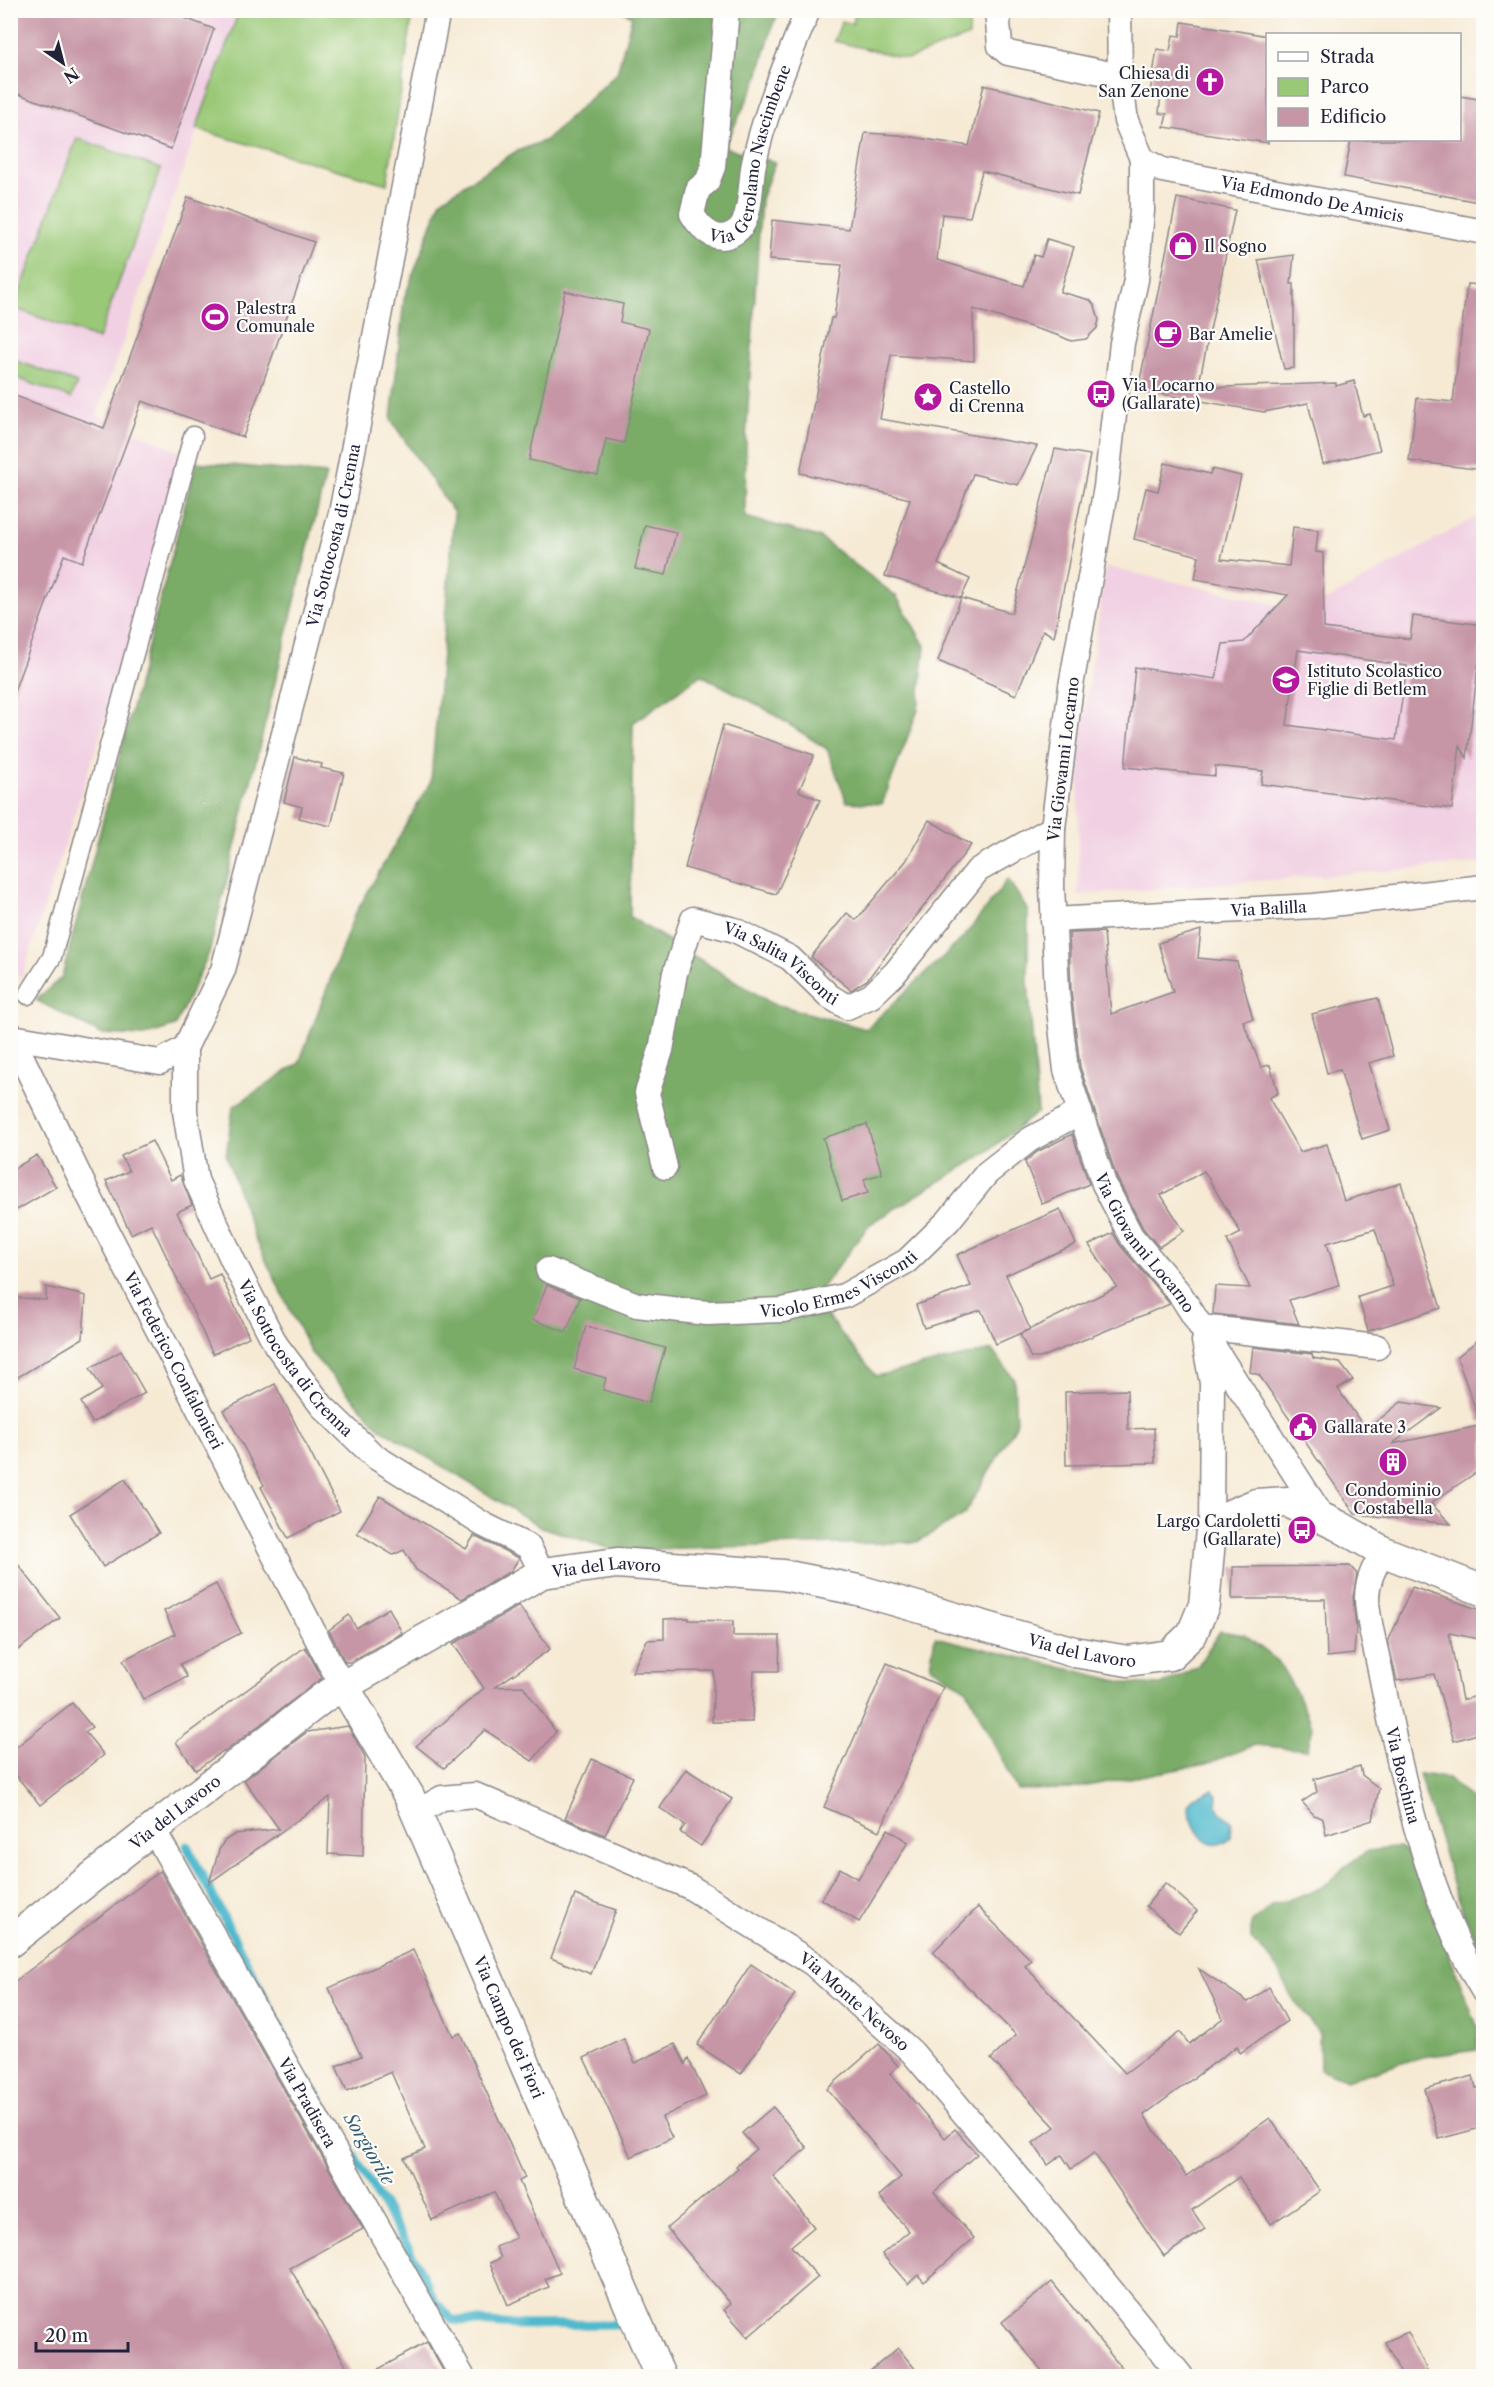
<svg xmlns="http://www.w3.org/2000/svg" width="1494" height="2387" viewBox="0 0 1494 2387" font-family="'Libre Caslon Text',serif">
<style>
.built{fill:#f1d0e3}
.green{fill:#99c876;stroke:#5e7558;stroke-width:1.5}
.forest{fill:#7aac67;stroke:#4e6751;stroke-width:1.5}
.water{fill:#50b9cd;stroke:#396e84;stroke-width:1.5}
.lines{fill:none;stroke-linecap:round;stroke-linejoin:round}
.stream{stroke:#50b9cd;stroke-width:9}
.building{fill:#c695a6;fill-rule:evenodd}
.pedestrian-casing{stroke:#8c8688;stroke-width:21}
.minor-casing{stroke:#8c8688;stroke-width:27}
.tertiary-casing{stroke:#8c8688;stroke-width:33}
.pedestrian{stroke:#fff;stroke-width:18}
.minor{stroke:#fff;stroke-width:24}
.tertiary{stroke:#fff;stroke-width:30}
.labels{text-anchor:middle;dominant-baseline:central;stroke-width:4.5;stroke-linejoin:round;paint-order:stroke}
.poi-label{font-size:16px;fill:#22223b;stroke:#fdfcf7;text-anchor:start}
.street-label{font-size:16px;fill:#22223b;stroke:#fdfcf7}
.water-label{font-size:18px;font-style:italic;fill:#345e75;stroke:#fdfcf7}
</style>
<rect width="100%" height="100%" fill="#fdfcf7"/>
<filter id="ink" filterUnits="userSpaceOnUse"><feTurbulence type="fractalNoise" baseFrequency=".0167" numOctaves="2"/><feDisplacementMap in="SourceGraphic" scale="12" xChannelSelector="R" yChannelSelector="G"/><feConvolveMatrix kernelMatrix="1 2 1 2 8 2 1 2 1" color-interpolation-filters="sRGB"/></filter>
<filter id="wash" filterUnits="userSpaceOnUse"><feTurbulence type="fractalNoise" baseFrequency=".008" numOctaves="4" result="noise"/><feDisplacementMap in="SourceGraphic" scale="24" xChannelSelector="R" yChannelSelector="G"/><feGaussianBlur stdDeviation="1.35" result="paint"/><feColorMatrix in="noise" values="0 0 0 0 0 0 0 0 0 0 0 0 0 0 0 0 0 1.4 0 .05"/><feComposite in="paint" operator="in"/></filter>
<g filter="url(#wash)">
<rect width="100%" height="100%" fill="#f6ead4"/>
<!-- built -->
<g class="built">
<polygon points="10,11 239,11 97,415 190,456 21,980 10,962"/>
<polygon points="1476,517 1484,527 1484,781 1481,783 1484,787 1483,863 1078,895 1079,749 1106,567 1307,611"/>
</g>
<!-- green -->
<g class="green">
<polygon points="857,10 970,11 969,36 908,59 834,41 842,21 852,24"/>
<polygon points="239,11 413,11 387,184 196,129"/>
<polygon points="77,138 161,169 98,339 14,308"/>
<polygon points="11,359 77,383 71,398 11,376"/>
</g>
<!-- forest -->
<g class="forest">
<polygon points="622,11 781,11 773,24 757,80 724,147 775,162 761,199 746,439 745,517 819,537 896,596 925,646 918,710 882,804 847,802 827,749 762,707 701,675 633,723 630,917 771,1003 866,1029 964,937 1008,879 1028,911 1028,980 1038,1112 983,1155 870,1224 813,1299 876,1376 992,1350 1014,1379 1016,1425 964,1515 917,1542 614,1550 541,1527 381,1429 311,1353 254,1236 226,1156 233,1107 299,1063 354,916 431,781 454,513 391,420 404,299 441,200 515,152 546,140 617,73 632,16"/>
<polygon points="196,462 326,474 209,953 175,1026 144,1036 101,1034 36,1000 62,977"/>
<polygon points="1220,1631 1244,1635 1278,1661 1295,1690 1313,1728 1307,1750 1255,1745 1206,1764 1070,1789 1017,1790 967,1690 930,1666 935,1637 1127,1683 1161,1685 1197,1667"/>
<polygon points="1419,1774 1448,1778 1483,1810 1483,1956 1458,1900"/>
<polygon points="1399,1847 1410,1856 1478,2028 1476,2050 1422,2057 1347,2080 1320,2069 1319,2033 1291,1996 1272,1960 1251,1939 1251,1924 1272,1905 1312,1892 1328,1884 1345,1866 1368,1851"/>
</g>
<!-- water -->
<path class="water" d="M1213,1790l5,6c-3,19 3,14 14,26l-1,15c-24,22 -39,-10 -43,-32l6,-8z"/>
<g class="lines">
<!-- stream -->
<g class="stream">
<polyline points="187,1846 289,2045"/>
<polyline points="315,2091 409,2249 436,2303 453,2320 516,2325 617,2324"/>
<polyline points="730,2375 731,2376"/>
</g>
</g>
<g id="blocks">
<!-- building -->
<g class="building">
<polygon points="10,10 163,10 214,29 171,149 10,91"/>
<polygon points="1182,22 1268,36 1268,143 1164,127 1167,114 1159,113 1161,94 1150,93 1157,49 1170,51 1173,35 1180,36"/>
<polygon points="984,85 1099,113 1078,195 982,171 970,217 942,214 937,260 1024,286 1034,255 1041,257 1047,239 1074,247 1060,292 1090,300 1095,306 1099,320 1097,328 1086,339 1071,341 1060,336 973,309 974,361 891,355 880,419 1037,446 1018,485 973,474 938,564 970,579 961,598 885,576 910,499 800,473 831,318 834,318 842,265 769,260 772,220 849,229 865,133 899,135 969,146"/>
<polygon points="1460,96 1484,100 1484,203 1344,177 1351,140 1460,140"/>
<polygon points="188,197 314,242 243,437 142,401 82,562 64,555 13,694 10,694 10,394 104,428"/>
<polygon points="1177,198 1235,210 1198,388 1336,383 1336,386 1354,381 1363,416 1370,414 1380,450 1323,464 1308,403 1264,412 1138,390"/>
<polygon points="1294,255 1291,284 1294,284 1294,368 1284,369 1258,260"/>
<polygon points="1467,284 1484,285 1484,470 1409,461 1417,398 1453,402"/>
<polygon points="565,291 623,304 620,322 649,329 624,443 606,439 598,475 529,460"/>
<polygon points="1055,449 1090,455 1054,637 1043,630 1016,695 938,661 961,598 1012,613"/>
<path d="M1165,463l45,11 2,-5 29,7 -20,83 68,7 4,-39 25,3 -2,22 7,1 1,75 86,11 3,-23 70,9 -16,133 -7,-12 -8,63 -191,-25 2,-13 -48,-5v10l-90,-9 10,-100 81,12 7,-35 21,-2 44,-47 -93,-16 4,-23 -65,-17 12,-51 12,3zM1298,650l109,16 -11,74 -109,-15z"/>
<polygon points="645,525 676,532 666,575 635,569"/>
<polygon points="723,725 814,755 799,791 820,800 776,894 685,868"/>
<polygon points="295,757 322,764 321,768 344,773 331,826 299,818 302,807 284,802"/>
<polygon points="929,820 971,845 867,980 851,990 811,957 847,913 856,920 906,861"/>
<polygon points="1201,930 1198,958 1237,962 1253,1019 1243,1021 1261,1067 1270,1065 1278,1093 1269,1098 1300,1152 1327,1144 1344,1201 1401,1183 1441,1308 1368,1331 1358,1297 1393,1286 1375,1229 1327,1243 1339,1285 1289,1300 1299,1324 1213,1314 1215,1286 1250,1288 1227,1240 1241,1233 1204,1171 1161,1195 1184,1231 1159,1247 1143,1228 1117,1178 1080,1067 1071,991 1069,933 1104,932 1111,1014 1173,992 1158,943"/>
<polygon points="1378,998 1393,1056 1369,1063 1390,1130 1362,1139 1340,1070 1327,1073 1312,1014"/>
<polygon points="867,1124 882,1174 864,1179 868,1193 842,1201 823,1138"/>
<polygon points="1072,1134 1089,1184 1042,1204 1025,1162 1037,1152"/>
<polygon points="152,1141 171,1180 180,1175 181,1177 192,1205 177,1212 209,1279 220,1274 249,1337 213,1354 151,1224 131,1234 106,1181 129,1171 121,1156"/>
<polygon points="37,1155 56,1187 10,1214 10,1171"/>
<polygon points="1060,1209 1076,1244 1006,1275 1030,1329 996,1344 981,1310 924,1328 916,1305 971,1286 957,1255"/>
<polygon points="1113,1233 1120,1245 1170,1304 1040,1358 1031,1358 1020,1334 1117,1287 1089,1245"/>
<polygon points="547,1285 580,1298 566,1332 533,1320"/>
<polygon points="46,1287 86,1296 83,1338 10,1382 10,1297 46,1300"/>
<polygon points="586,1326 665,1348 649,1403 603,1390 606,1378 574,1369"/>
<polygon points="1484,1335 1484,1421 1480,1422 1457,1357"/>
<polygon points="1253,1347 1312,1354 1313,1358 1340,1363 1353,1380 1338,1389 1366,1430 1401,1402 1441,1408 1392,1444 1484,1425 1484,1467 1431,1503 1451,1524 1355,1514 1259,1375 1250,1372"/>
<polygon points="121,1351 145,1393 92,1423 81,1402 102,1389 90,1368"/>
<polygon points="275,1384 340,1511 288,1538 261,1487 264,1485 224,1410"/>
<polygon points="1127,1390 1128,1429 1154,1428 1155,1463 1066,1465 1065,1392"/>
<polygon points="125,1479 159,1533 103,1567 70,1514"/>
<polygon points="380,1496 466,1549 474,1536 519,1558 511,1571 462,1599 416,1570 404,1550 393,1555 357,1533"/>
<polygon points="10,1554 60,1618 10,1656"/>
<polygon points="1350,1566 1357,1574 1353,1597 1356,1628 1354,1654 1327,1657 1325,1599 1232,1599 1233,1567"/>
<polygon points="216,1584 241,1633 180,1664 187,1677 143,1699 123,1660 175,1634 164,1611"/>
<polygon points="1412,1587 1484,1611 1484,1640 1449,1633 1462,1700 1484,1694 1484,1732 1454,1741 1434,1674 1397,1681 1388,1642"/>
<polygon points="519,1606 550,1649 495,1687 523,1686 556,1732 532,1761 485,1730 444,1768 416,1746 484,1688 453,1644"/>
<polygon points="389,1608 402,1633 350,1662 345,1662 329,1630 349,1615 356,1628"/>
<polygon points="689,1618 689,1620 733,1621 733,1636 780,1636 779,1671 754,1671 752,1722 712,1722 714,1671 632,1672 647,1640 664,1639 664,1619"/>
<polygon points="305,1647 322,1678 224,1752 223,1751 196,1770 176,1742"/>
<polygon points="887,1663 943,1687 880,1831 824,1807"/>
<polygon points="72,1703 92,1727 85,1732 104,1755 40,1805 10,1768 10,1752"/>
<polygon points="348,1726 365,1757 363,1856 328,1854 330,1797 209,1883 219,1850 224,1841 235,1834 279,1829 244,1780 307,1732"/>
<polygon points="592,1759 633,1777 605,1835 565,1818"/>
<polygon points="1360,1766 1362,1775 1379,1788 1373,1820 1326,1835 1323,1819 1314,1815 1302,1802 1317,1792 1314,1779"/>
<polygon points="686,1769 732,1799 701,1846 680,1832 685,1825 660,1808"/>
<polygon points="888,1829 908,1842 859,1922 821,1899 840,1868 858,1879"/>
<polygon points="160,1871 363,2229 290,2268 352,2376 10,2376 10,1985"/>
<polygon points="1165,1883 1197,1911 1179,1933 1146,1906"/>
<polygon points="575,1895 616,1910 591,1974 551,1958"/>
<polygon points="978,1907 1031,1960 1025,1966 1125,2073 1180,2032 1189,2044 1223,2018 1199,1969 1248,2002 1269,1987 1287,2021 1240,2053 1237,2046 1144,2115 1186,2176 1270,2118 1320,2191 1271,2224 1239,2177 1192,2210 1205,2229 1164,2256 1094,2153 1071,2169 1062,2155 1048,2165 1033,2143 1055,2127 991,2059 1016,2035 933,1952"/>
<polygon points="413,1950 453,2036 460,2033 525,2178 519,2181 560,2273 545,2279 549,2287 508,2305 490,2263 501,2258 496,2247 516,2238 494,2192 432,2220 404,2158 425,2149 391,2072 347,2091 336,2066 361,2056 329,1988"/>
<polygon points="751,1964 795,1994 741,2074 697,2045"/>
<polygon points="624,2039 635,2063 675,2044 685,2064 688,2058 706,2096 662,2117 672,2138 631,2157 584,2058"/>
<polygon points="879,2044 898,2066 890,2073 945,2138 955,2129 977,2154 934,2192 974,2238 924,2282 918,2275 908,2284 882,2254 909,2231 879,2196 901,2177 827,2089"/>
<polygon points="1473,2076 1476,2088 1484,2086 1484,2127 1439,2139 1425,2089"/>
<polygon points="773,2107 807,2148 773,2176 814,2227 791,2246 818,2277 748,2337 724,2310 731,2304 667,2228 738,2168 736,2166 756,2149 742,2133"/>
<polygon points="1052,2282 1086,2324 1128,2376 1046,2376 1002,2322"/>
<polygon points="1408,2332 1430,2376 1402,2376 1385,2342"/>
<polygon points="427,2342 446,2376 366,2376"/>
<polygon points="898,2348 921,2376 864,2376"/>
</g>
</g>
</g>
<g filter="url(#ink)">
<use href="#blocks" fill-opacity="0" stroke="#8c8688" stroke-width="1.5"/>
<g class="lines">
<!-- pedestrian casing -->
<g class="pedestrian-casing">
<polyline id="pedestrian" points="28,995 52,957 193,436"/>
</g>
<!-- minor casing -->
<g class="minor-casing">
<g id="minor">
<path id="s1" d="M727,10l-14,157 -6,15 -9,7 -6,25c10,17 28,33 47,15 13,-12 11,-49 15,-66 11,-53 34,-103 54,-153"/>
<polyline points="997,10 1000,46 1008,53 1120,76"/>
<path id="s2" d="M1119,10l1,66 6,45 16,38v52l-6,69 -14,63 -16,144 -35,199 -18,142 -1,58 5,106 9,78 38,114 27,52 49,58 143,224"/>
<path id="s3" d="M1142,159l20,11 322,62"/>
<path id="s4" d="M1053,920l261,-14 170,-19"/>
<path id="s5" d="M10,1033l78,161 241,468 14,23"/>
<path id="s6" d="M12,1037l148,25 25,-14 38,-78 118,-457 97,-503"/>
<path id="s7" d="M185,1048v63l11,69 38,83 42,82 46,61 52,50 110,69 45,22 13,26"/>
<path id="s8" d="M665,1167l-18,-74 14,-43 14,-77 18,-54 42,11 55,28 39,38 18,11 24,-11 24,-23 83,-103 75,-42"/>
<path id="s9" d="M548,1270l89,35 70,8 76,-3 61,-14 63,-35 41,-40 39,-48 42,-33 51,-28"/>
<polyline points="1201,1327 1377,1347"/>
<polyline points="1204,1341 1212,1383 1211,1530"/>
<path id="s10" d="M1384,1552c-10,14 -17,28 -17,46 0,22 10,54 14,77 20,102 48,228 103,317"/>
<path id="s11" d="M416,1813l26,-15 33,-3 215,92 122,76 100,89 133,157 136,167"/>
<path id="s12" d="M153,1829l309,547"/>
</g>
</g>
<!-- tertiary casing -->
<g class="tertiary-casing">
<g id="tertiary">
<path id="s13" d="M343,1685l66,111 251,580"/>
<path id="s14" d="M10,1942l143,-113 171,-132 218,-124 75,-10 166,12 75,15 216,62 54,9 42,-6 22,-21 12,-29 7,-75 21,-16 24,-10 32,-2 51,24 45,26 100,39"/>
</g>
</g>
<!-- pedestrian -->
<use href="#pedestrian" class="pedestrian"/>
<!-- minor -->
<use href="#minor" class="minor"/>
<!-- tertiary -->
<use href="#tertiary" class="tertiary"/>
</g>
</g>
<!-- icons -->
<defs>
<g id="church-disc" transform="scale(1.5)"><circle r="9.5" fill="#b5179e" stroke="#fdfcf7"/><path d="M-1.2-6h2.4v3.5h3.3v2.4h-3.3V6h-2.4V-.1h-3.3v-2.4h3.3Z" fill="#fff"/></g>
<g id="shop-disc" transform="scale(1.5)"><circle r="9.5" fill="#b5179e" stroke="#fdfcf7"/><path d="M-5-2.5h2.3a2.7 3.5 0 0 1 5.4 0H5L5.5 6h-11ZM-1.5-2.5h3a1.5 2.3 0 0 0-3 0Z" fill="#fff"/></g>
<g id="stadium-disc" transform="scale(1.5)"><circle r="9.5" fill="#b5179e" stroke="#fdfcf7"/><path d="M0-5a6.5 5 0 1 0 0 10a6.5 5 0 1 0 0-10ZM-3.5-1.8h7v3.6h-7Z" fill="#fff"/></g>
<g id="cafe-disc" transform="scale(1.5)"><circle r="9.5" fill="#b5179e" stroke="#fdfcf7"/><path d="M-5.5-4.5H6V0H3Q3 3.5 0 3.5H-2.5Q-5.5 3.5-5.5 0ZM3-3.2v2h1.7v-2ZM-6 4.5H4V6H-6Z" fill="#fff"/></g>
<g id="bus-disc" transform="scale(1.5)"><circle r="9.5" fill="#b5179e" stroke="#fdfcf7"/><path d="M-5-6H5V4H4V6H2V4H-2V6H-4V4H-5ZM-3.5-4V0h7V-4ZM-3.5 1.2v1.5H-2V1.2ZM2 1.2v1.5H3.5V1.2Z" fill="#fff"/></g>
<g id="sight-disc" transform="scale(1.5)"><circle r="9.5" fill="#b5179e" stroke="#fdfcf7"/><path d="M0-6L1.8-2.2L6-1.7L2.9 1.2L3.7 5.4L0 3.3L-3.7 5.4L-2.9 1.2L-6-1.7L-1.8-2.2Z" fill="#fff"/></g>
<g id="school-disc" transform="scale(1.5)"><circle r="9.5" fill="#b5179e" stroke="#fdfcf7"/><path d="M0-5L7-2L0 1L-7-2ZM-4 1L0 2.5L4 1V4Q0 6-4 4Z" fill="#fff"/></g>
<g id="civic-disc" transform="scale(1.5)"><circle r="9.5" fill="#b5179e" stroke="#fdfcf7"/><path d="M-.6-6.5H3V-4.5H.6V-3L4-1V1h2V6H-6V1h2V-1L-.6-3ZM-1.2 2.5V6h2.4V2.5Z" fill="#fff"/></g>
<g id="building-disc" transform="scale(1.5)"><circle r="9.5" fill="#b5179e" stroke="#fdfcf7"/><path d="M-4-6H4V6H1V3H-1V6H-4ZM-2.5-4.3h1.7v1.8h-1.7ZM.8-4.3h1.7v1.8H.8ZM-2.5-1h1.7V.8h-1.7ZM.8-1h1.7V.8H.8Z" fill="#fff"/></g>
</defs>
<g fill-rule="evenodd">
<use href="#church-disc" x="1210" y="82"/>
<use href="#shop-disc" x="1183" y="246"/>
<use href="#stadium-disc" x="215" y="317"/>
<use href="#cafe-disc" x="1168" y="334"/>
<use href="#bus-disc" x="1101" y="394"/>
<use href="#sight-disc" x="928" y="397"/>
<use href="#school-disc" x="1286" y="680"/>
<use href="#civic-disc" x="1303" y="1427"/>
<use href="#building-disc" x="1393" y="1462"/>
<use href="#bus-disc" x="1302" y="1530"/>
</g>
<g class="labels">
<!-- poi labels -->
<g class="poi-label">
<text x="1189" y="73" text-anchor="end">Chiesa di<tspan x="1189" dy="18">San Zenone</tspan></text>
<text x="1204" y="246">Il Sogno</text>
<text x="236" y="308">Palestra<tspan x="236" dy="18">Comunale</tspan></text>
<text x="1189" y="334">Bar Amelie</text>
<text x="1122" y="385">Via Locarno<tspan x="1122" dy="18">(Gallarate)</tspan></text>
<text x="949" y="388">Castello<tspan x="949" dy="18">di Crenna</tspan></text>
<text x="1307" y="671">Istituto Scolastico<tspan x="1307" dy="18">Figlie di Betlem</tspan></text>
<text x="1324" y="1427">Gallarate 3</text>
<text x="1393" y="1490" text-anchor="middle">Condominio<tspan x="1393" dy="18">Costabella</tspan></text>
<text x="1281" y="1521" text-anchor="end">Largo Cardoletti<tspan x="1281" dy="18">(Gallarate)</tspan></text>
</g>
<!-- street labels -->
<g class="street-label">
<text stroke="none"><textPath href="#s1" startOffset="339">Via Gerolamo Nascimbene</textPath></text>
<text stroke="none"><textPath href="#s3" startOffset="176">Via Edmondo De Amicis</textPath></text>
<text stroke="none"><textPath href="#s6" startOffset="714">Via Sottocosta di Crenna</textPath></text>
<text transform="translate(1063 759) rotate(-83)">Via Giovanni Locarno</text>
<text stroke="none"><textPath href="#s4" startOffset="216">Via Balilla</textPath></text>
<text stroke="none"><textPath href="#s8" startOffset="357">Via Salita Visconti</textPath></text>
<text stroke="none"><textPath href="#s2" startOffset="1263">Via Giovanni Locarno</textPath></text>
<text stroke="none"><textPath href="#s9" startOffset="303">Vicolo Ermes Visconti</textPath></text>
<text stroke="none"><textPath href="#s7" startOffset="338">Via Sottocosta di Crenna</textPath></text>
<text stroke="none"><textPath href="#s5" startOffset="366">Via Federico Confalonieri</textPath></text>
<text stroke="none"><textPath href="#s14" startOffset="714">Via del Lavoro</textPath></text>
<text stroke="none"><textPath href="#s14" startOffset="1200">Via del Lavoro</textPath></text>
<text stroke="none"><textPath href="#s10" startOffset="231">Via Boschina</textPath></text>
<text stroke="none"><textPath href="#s14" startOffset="210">Via del Lavoro</textPath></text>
<text stroke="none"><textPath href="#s11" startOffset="498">Via Monte Nevoso</textPath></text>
<text stroke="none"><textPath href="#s13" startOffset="381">Via Campo dei Fiori</textPath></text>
<text stroke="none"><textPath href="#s12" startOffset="314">Via Pradisera</textPath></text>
</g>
<!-- water labels -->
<g class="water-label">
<text transform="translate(369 2149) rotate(59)">Sorgiorile</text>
</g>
</g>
<!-- margin -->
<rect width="1494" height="2387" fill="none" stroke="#fdfcf7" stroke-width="36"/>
<!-- legend -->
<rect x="1266" y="33" width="195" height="108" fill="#fdfcf7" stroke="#a5a5ac" stroke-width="1.5"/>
<rect x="1278" y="52" width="30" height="9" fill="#ffffff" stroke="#a5a5ac" stroke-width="1.5"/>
<text x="1320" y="63" font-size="18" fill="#22223b">Strada</text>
<rect x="1278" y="78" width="30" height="18" fill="#99c876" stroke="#a5a5ac" stroke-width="1.5"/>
<text x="1320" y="93" font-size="18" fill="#22223b">Parco</text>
<rect x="1278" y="108" width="30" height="18" fill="#c695a6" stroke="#a5a5ac" stroke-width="1.5"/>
<text x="1320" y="123" font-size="18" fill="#22223b">Edificio</text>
<!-- north arrow -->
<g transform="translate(63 63) rotate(145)" stroke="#fdfcf7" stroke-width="4.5" paint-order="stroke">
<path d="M0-4.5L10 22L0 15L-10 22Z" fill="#22223b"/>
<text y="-9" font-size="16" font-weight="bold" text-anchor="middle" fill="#22223b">N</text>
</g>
<!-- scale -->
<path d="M36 2342v9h92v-9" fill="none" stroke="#22223b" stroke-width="3"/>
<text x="45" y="2342" font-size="18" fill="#22223b" stroke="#fdfcf7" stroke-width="4.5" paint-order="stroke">20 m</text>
</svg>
